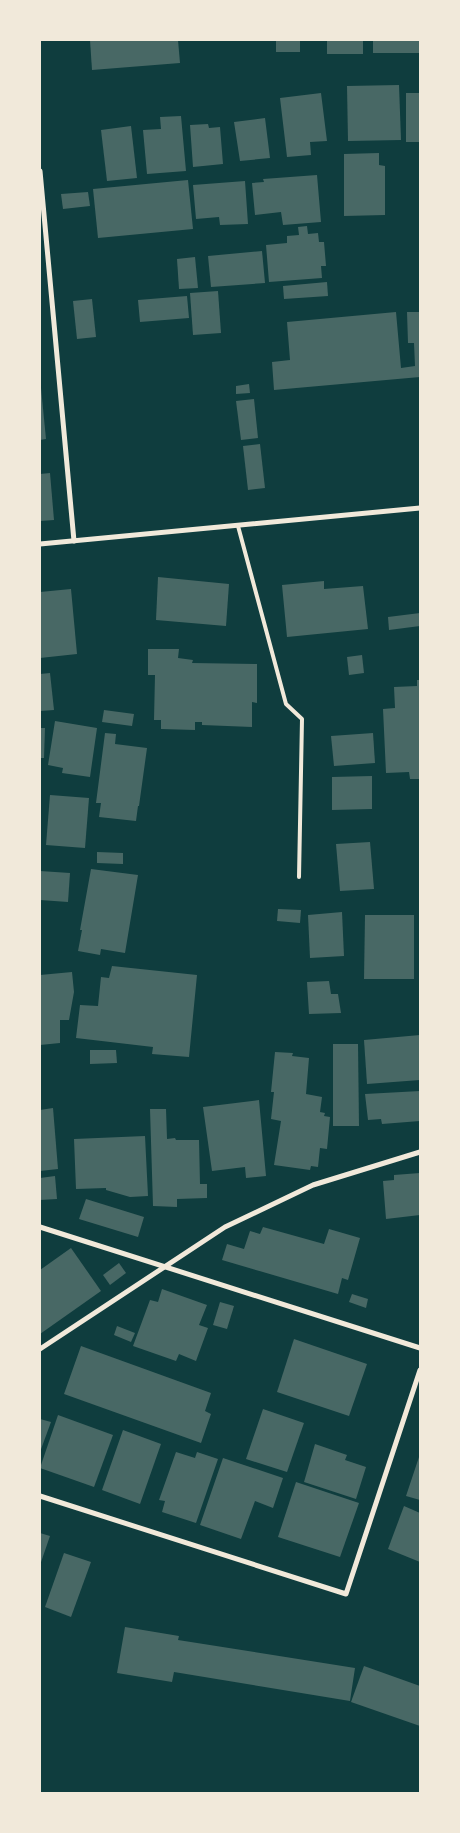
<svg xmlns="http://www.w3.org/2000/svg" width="460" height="1833" viewBox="0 0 460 1833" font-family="'IBM Plex Sans',sans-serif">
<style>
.building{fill:#486865}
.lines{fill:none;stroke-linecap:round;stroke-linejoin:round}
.service{stroke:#f1e9da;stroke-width:4}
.minor{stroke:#f1e9da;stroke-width:5}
</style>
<rect width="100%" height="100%" fill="#0f3d3e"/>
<!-- building -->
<g class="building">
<polygon points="90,40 178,40 180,63 92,70"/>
<rect x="276" y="40" width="24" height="12"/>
<rect x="327" y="40" width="36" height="14"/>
<rect x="373" y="40" width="47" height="13"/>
<polygon points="399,85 401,140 348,141 347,86"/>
<polygon points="321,93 327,141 310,142 311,155 287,157 280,98"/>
<rect x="406" y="93" width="14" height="49"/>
<polygon points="181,116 186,171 147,174 143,130 161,129 160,117"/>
<polygon points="265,118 270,158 240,161 234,122"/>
<polygon points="208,124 209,128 220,127 223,164 193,167 190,125"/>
<polygon points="131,126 137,178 107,181 101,130"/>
<polygon points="379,153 379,165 385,166 385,215 344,216 344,154"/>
<polygon points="317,175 321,222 283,225 281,212 255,215 252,183 264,182 263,179"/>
<polygon points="188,180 193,229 98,238 93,189"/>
<polygon points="245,181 248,224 220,225 219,217 196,219 193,185"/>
<polygon points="88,192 90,206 63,209 61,194"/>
<polygon points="307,226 308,234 318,233 319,242 324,242 326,266 321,266 322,278 269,282 266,245 287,243 287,236 299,235 298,227"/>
<polygon points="262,251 265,283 211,287 208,256"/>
<polygon points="195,257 198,288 179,289 177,259"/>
<polygon points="327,282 328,296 284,299 283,286"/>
<polygon points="218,291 221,333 193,335 190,293"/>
<polygon points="187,296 189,318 140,322 138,300"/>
<polygon points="92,299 96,337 77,339 73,301"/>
<polygon points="396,312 401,368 415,366 414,343 408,343 407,312 420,312 420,377 274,390 272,362 290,360 287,322"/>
<polygon points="249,384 250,393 236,394 236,386"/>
<polygon points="40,388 41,388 46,439 40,440"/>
<polygon points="254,399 258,438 241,440 236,401"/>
<polygon points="260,444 265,488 248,490 243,446"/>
<polygon points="50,473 54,520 40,521 40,474"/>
<polygon points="158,577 229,584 226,626 156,620"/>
<polygon points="324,581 324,589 363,586 368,629 287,637 282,585"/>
<polygon points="71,589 77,654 40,658 40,592"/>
<polygon points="420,613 420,626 389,630 388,617"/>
<polygon points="148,649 179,649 178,658 193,660 192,663 257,664 257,703 252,702 252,727 202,725 202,722 195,722 195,730 161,729 161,720 154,720 155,675 148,675"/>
<polygon points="362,655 364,673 349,675 347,657"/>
<polygon points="50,673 54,710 40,711 40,674"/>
<polygon points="417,680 420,680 420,779 410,779 409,772 386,773 383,709 395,708 394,687 417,686"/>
<polygon points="104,710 134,714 132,726 102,722"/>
<polygon points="55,721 97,728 90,777 62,773 63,768 48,765"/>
<polygon points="40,728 45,728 44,758 40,758"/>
<polygon points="105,733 116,734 115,744 147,748 139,806 138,806 136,821 99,817 101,803 96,803"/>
<polygon points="373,733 375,763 334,766 331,736"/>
<polygon points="372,776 372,809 332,810 332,777"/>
<polygon points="50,795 89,798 85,848 46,845"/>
<polygon points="370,842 374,889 340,891 336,844"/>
<polygon points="97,852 123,853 123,864 97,863"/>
<polygon points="91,869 138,875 125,953 101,949 100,955 78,951 82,930 80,930"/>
<polygon points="40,871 70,873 68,902 40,900"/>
<polygon points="278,909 301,910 300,923 277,921"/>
<polygon points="342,912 344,956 310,958 308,915"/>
<polygon points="365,915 414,915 414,979 364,979"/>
<polygon points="112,966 197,975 189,1057 152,1054 153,1047 76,1038 80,1005 98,1006 101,977 109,978"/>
<polygon points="72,972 74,992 69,1020 60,1020 60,1043 40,1045 40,975"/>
<polygon points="329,981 331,994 338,994 341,1013 309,1014 307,982"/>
<polygon points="420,1035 420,1080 367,1084 364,1040"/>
<polygon points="333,1044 358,1044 359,1126 333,1126"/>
<polygon points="90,1050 116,1050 117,1063 90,1064"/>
<polygon points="275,1052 293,1053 292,1056 309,1058 306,1094 322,1097 320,1112 325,1113 324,1116 330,1117 327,1149 320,1148 318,1167 311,1166 310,1170 274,1165 281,1121 271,1119 274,1092 271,1092"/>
<polygon points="420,1091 420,1121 382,1124 381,1119 368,1120 365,1094"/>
<polygon points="259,1100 266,1176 246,1178 245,1167 212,1171 203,1107"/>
<polygon points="53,1108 58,1169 40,1171 40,1110"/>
<polygon points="150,1109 166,1109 167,1139 175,1138 176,1140 199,1140 200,1184 207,1184 207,1198 177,1199 177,1207 153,1206"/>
<polygon points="145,1136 148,1196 130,1197 106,1190 106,1188 76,1189 74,1139"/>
<polygon points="420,1173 420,1215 386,1219 383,1181 394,1180 394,1175"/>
<polygon points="55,1176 57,1199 40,1200 40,1178"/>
<polygon points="86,1199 144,1217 138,1237 79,1219"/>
<polygon points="263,1227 324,1244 329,1229 360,1238 348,1280 342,1278 338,1294 222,1260 227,1244 244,1249 250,1231 260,1234"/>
<polygon points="71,1248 101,1291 40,1334 40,1270"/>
<polygon points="119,1263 126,1273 110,1285 103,1275"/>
<polygon points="162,1289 207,1305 199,1325 208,1328 196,1361 179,1354 176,1361 133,1346 150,1300 158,1302"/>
<polygon points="352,1294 368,1299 366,1308 349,1302"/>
<polygon points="220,1302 234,1306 227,1329 213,1325"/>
<polygon points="117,1326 135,1333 131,1342 114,1335"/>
<polygon points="294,1339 367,1364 349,1416 277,1392"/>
<polygon points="81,1346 211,1393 205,1411 211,1414 201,1443 64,1394"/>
<polygon points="263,1409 304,1423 287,1472 246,1459"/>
<polygon points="58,1415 113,1435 94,1487 40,1468"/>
<polygon points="40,1419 51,1422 40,1452"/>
<polygon points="123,1430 161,1444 140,1504 102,1490"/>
<polygon points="315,1444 347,1455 345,1460 366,1467 356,1499 304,1482"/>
<polygon points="176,1452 195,1458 197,1452 218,1459 196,1523 162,1512 165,1501 159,1500"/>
<polygon points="420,1454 420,1500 406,1496"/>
<polygon points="223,1458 283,1478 273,1508 255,1501 241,1539 200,1525"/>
<polygon points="296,1482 359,1503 340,1557 278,1537"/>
<polygon points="404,1506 420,1513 420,1562 388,1549"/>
<polygon points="40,1533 50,1536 40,1565"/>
<polygon points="64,1553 91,1562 71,1617 45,1607"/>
<polygon points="125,1627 179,1636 178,1640 355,1668 350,1701 174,1672 172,1682 117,1673"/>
<polygon points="364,1666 420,1686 420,1726 351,1702"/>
</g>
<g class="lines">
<!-- service -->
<polyline class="service" points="238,526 286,704 302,719 299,877"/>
<!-- minor -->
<g class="minor">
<polyline points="40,171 74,541"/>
<polyline points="40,544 420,508"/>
<polyline points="40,1227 420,1348"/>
<polyline points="40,1349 225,1227 313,1185 420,1152"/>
<polyline points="40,1496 346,1594 420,1370"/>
</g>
</g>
<!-- border -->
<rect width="460" height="1833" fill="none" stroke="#f1e9da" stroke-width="82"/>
</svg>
